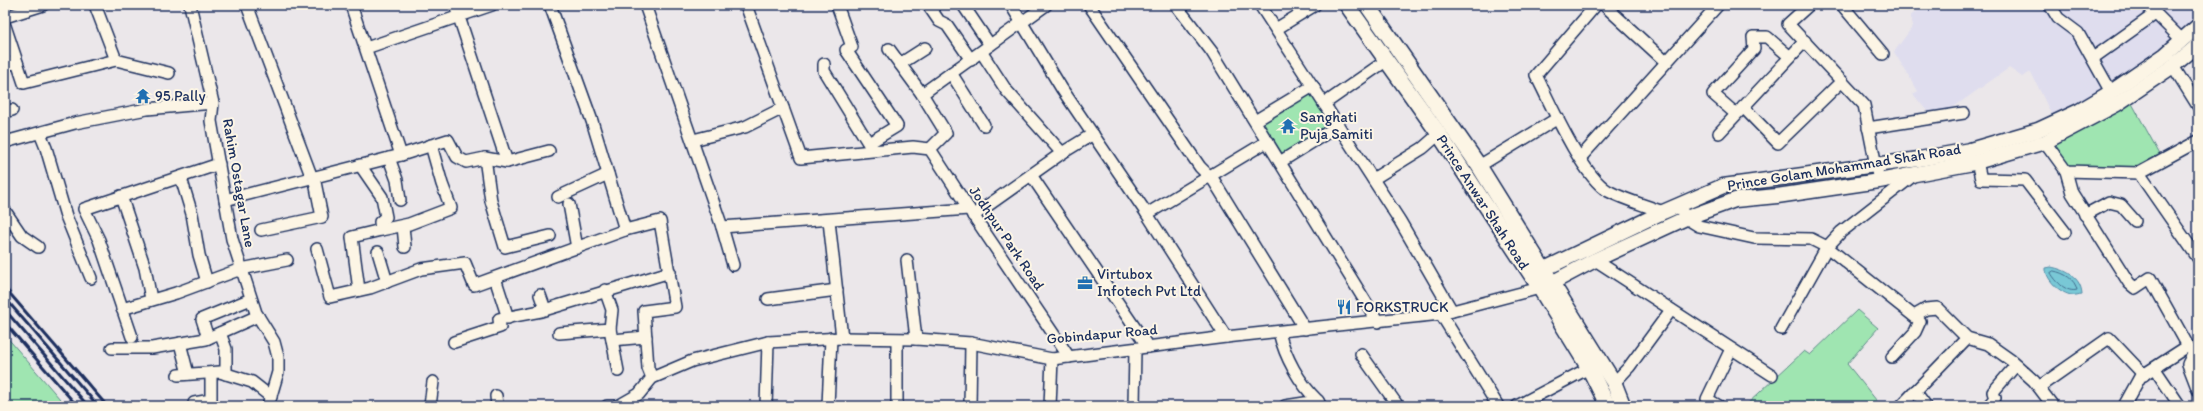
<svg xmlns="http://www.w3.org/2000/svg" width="2203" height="411" viewBox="0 0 2203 411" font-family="Itim,sans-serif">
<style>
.built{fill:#dfddee}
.green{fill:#9fe5b1;stroke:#5d8a88}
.water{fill:#79c8d6;stroke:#538ba6}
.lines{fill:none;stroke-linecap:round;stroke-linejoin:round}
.shore{stroke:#416c8e;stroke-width:1}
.minor-casing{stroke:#1b2f5e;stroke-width:14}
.tertiary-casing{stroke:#1b2f5e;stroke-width:17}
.secondary-casing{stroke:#1b2f5e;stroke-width:18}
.minor{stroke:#fcf5e5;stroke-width:11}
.tertiary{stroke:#fcf5e5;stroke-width:14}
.secondary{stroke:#fcf5e5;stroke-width:15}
.rail{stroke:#1b2f5e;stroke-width:3}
.labels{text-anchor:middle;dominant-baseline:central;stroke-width:4;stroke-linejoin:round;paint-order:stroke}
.poi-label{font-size:15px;fill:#1b2f5e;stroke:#fcf5e5;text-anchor:start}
.street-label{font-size:15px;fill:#1b2f5e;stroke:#fcf5e5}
</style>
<rect width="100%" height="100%" fill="#ebe7ea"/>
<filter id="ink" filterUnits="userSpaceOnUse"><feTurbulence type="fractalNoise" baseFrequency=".025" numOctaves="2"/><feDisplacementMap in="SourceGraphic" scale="8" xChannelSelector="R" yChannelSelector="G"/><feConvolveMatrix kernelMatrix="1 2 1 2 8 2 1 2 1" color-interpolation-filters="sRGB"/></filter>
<g filter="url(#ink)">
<!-- built -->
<g class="built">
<polygon points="1925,5 1940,5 1944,10 1951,5 2046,5 2077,35 2111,98 2057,126 2031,72 2022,77 2009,68 1945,113 1931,116 1913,94 1918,91 1894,52 1913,26 1910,16"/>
<polygon points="2052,5 2143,5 2178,46 2115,94"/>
<polygon points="2149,5 2198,5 2198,29 2184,42"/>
</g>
<!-- green -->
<g class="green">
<polygon points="1311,89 1333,125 1283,155 1261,122"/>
<polygon points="2129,98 2164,162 2144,168 2067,168 2046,138"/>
<polygon points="1857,310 1878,328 1847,364 1881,406 1745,406 1804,351 1810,355"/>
<polygon points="5,335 66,406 5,406"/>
</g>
<!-- water -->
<path class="water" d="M2051,267c15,3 30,10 31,27 -3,0 -7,2 -10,1 -11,-1 -27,-16 -26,-27z"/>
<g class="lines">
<!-- shore -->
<path class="shore" d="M2054,271c10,2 21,8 23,19 -10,3 -21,-8 -26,-17z"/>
<!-- minor casing -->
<g class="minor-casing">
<g id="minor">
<polyline points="95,5 116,60"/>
<polyline points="190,5 213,103 211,121 232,239 256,313 274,342 278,357 278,372 268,406"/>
<polyline points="247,5 312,178"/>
<polyline points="455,5 507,162"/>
<polyline points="550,5 592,121 625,230"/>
<polyline points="645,5 722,227"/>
<polyline points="746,5 801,158 913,147 930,149 969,209 1069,357"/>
<polyline points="837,5 852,47 846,50 897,126 869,143"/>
<polyline points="928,5 939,21 947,25 971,60"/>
<polyline points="963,5 990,45"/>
<polyline points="1011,5 1062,89 1147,214 1226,337"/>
<polyline points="1089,5 1200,167 1214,181 1305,329"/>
<polyline points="1176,5 1212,52 1378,322"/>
<polyline points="1260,5 1400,221 1452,311"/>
<path d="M1596,5l-60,70c14,28 46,101 72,116 17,9 37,14 55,21"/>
<polyline points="1604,5 1666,62"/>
<polyline points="1809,5 1788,24 1864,105 1879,181"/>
<polyline points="1842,5 1883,54"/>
<polyline points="2050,5 2058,18 2078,33 2111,92"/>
<polyline points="2147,5 2182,40"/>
<polyline points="5,17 43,5"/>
<polyline points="5,26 24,83 116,60 169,73"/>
<polyline points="1276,29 1315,5"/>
<polyline points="366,48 492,5"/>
<polyline points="889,49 922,94"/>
<polyline points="2093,58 2155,14"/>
<polyline points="5,64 17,63"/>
<polyline points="824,64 824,71 872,149"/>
<polyline points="900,64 925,48"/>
<polyline points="2173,66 2198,106"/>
<polyline points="951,73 984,125"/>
<polyline points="1324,104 1387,60"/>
<polyline points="1743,107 1778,143 1842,81"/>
<polyline points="5,112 12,110"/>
<polyline points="1736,114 1713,94 1754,49 1753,37 1767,37 1790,57"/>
<polyline points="1255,121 1313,86"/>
<polyline points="1868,128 1964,113"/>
<polyline points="40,133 46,148 66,216 91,278"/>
<polyline points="1719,133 1805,41"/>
<polyline points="693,140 745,127 783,108"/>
<polyline points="5,142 75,123 147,109 213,103"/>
<polyline points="2045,142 2066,171 2139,173 2198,258"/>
<polyline points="930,149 946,133 922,94 1046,5"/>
<polyline points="1062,153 1093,134"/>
<polyline points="401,155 448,140 457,157 466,162 485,158 507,162 549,151"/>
<polyline points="389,158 397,180 400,200"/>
<polyline points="485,158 491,201 505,247 550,236"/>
<polyline points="1580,158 1718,5"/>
<polyline points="1280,162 1338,126"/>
<polyline points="1977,162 1981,179 2025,180 2065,232"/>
<polyline points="1479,166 1558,118"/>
<polyline points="2066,171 2072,193 2129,283 2135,288 2150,278 2188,346 2194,353"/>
<polyline points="2139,173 2198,141"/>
<polyline points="1031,175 1148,347"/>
<polyline points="181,178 192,214 199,255 207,282"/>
<polyline points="1373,179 1423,148 1439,134"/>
<polyline points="121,196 145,268 151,299"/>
<polyline points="558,197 608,174"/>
<polyline points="225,200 401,155 351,5"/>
<polyline points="569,204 577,248"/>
<polyline points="1679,206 1686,218 1699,226 1754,238 1811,239 1827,247 1920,321 1915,332 1892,357"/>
<polyline points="5,211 22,236 38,247"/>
<polyline points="1147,214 1268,141"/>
<polyline points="2085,215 2109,202 2121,205 2135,221"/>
<polyline points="973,216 1062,153 1006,90 982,53"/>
<polyline points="829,221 842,338"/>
<polyline points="403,226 405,247"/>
<polyline points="261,230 322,217 314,177"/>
<polyline points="381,230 409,224 451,208 442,184 431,145"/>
<polyline points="317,249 330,297 370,288 421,269 465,263 474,285 625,230 660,221 675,307 644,311 648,368 652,378"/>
<polyline points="378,252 387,282"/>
<polyline points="907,260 916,339"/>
<polyline points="1595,260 1772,375"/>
<polyline points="733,265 722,227 969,209"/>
<polyline points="495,278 508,318"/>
<polyline points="359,290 352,237 381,230 380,222 386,217 382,197 360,165"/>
<polyline points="540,295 545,309"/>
<polyline points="768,299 837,290"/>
<polyline points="122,309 176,293 241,269 287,260"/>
<polyline points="1441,314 1498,406"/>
<polyline points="1914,316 1926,309 1937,308 1967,338 1988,344 2012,361 2034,381 2053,406"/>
<polyline points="610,329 618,371"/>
<polyline points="1781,329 1827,247 1841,232 1914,175"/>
<path d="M1279,332c6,25 20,51 39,69"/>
<polyline points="220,333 226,349 226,374"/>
<polyline points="559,333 610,329 612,310 605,290"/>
<polyline points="132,337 99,240 84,209 219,164"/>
<polyline points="208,338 202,319 251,299"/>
<polyline points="612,340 646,337"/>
<polyline points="897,340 897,406"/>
<polyline points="454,342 500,327 499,319 541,311 670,272"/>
<polyline points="180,343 188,374"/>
<polyline points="112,348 152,348 206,339 258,316"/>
<polyline points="2198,351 2194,353 2188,364 2198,390"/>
<polyline points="1361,354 1398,406"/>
<polyline points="2155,369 2180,406"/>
<polyline points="178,375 220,372 252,382 271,397"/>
<polyline points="1614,383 1629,367 1671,310"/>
<polyline points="2039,387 2109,338 2144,375"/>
<polyline points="1915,391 1926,406"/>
<polyline points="496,396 497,406"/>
<polyline points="194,403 211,400 211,373"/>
<polyline points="430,406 433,382"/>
<polyline points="607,406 618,406"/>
<polyline points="618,406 639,394 652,378 692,361 768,342 842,338 916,339 971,343 1052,359 1226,337 1441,314 1540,288"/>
<polyline points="766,406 768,342"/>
<polyline points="828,406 831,338"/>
<polyline points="970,406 971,343"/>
<polyline points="1050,406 1052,359"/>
<polyline points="1134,406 1135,349"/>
<polyline points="1285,406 1318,401 1320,405"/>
<polyline points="1517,406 1589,368"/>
<polyline points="1719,406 1707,399 1731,349"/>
<polyline points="1901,406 1967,338"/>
<polyline points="1988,406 1995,398 1993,392 2016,365"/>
<polyline points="2124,406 2140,377 2188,346"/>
</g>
</g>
<!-- tertiary casing -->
<g class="tertiary-casing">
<g id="tertiary">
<polyline points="1534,274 1663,212 1723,186 1919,159 1970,150 2038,130 2079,111 2111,92 2165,55 2198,26"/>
<polyline points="1542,288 1595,260 1686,218 1735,200 1777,196 1879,181 1973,163 2045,142 2117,104 2173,66 2198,45"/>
</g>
</g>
<!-- secondary casing -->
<g class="secondary-casing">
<g id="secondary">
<polyline points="1347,5 1439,134 1540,288 1589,368 1608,406"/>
<polyline points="1367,5 1479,166 1614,383 1623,406"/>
</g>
</g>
<!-- minor -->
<use href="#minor" class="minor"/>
<!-- tertiary -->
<use href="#tertiary" class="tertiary"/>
<!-- secondary -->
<use href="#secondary" class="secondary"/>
<!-- rail -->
<g class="rail">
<polyline points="5,288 107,406"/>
<polyline points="5,298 98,406"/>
<polyline points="5,310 88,406"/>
<polyline points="5,323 77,406"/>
</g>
</g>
</g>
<!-- icons -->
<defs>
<g id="temple-bare" transform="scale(1.2)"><path d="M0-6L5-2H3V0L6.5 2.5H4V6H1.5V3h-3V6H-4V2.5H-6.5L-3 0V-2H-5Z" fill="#1f6fb2" stroke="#fcf5e5" stroke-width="2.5" paint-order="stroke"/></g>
<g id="office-bare" transform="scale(1.2)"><path d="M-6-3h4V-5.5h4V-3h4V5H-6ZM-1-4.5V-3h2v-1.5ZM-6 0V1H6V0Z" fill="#1f6fb2" stroke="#fcf5e5" stroke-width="2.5" paint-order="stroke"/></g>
<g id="restaurant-bare" transform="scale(1.2)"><path d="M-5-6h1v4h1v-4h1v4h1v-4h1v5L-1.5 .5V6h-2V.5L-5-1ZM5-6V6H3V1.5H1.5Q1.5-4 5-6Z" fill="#1f6fb2" stroke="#fcf5e5" stroke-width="2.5" paint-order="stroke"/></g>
</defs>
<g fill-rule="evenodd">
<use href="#temple-bare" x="143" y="96"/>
<use href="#temple-bare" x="1288" y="126"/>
<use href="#office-bare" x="1085" y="283"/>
<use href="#restaurant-bare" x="1344" y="307"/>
</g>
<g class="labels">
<!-- poi labels -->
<g class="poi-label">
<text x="155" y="96">95 Pally</text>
<text x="1300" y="117">Sanghati<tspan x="1300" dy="17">Puja Samiti</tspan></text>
<text x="1097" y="274">Virtubox<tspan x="1097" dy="17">Infotech Pvt Ltd</tspan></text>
<text x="1356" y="307">FORKSTRUCK</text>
</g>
<!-- street labels -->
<g class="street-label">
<text transform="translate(1844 167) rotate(-9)">Prince Golam Mohammad Shah Road</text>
<text transform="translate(239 183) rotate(80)">Rahim Ostagar Lane</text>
<text transform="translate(1483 202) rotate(57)">Prince Anwar Shah Road</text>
<text transform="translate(1007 238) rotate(56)">Jodhpur Park Road</text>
<text transform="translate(1102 334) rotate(-5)">Gobindapur Road</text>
</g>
</g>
<!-- margin -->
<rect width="2203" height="411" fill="none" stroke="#fcf5e5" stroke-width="20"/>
<rect x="10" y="10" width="2183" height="391" fill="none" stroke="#1b2f5e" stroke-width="1.5" filter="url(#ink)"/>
</svg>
